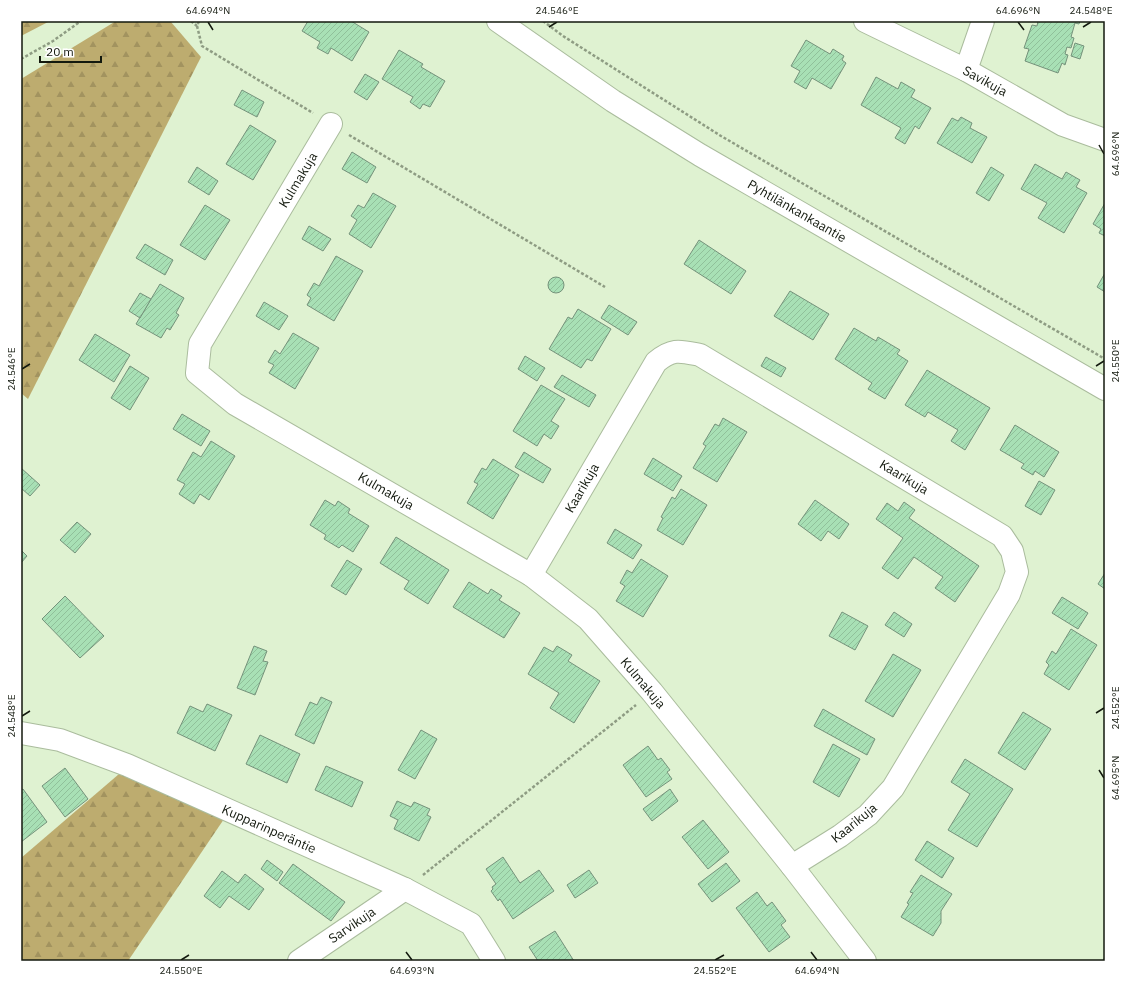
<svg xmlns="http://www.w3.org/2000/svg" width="1126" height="982" viewBox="0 0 1126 982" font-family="'IBM Plex Sans',sans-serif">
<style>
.forest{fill:url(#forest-firs)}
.building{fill:url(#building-hatch);stroke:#75927b}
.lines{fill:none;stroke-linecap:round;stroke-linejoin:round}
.minor-casing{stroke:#aabc9d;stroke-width:24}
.path{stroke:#8e9c83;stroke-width:2.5;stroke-dasharray:3 2;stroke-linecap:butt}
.minor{stroke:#fff;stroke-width:22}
.ticks{fill:none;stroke:#13190e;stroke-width:1.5}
.labels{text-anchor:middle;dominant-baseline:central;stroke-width:4;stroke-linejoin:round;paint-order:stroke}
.street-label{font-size:13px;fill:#13190e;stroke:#fff}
.neatline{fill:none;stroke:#13190e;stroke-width:1.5}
.ticks-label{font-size:10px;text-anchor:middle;fill:#13190e}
</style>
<defs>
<pattern id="forest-firs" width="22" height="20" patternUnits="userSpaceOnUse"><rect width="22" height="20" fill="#bdac6f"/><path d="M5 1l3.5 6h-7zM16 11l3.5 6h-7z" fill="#a2935f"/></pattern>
<pattern id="building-hatch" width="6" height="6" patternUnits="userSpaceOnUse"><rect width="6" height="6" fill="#a8e0b5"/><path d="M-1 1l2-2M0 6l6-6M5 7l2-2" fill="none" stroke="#90c09a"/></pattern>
</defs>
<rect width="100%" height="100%" fill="#dff2d1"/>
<!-- forest -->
<g class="forest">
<polygon points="21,21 50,21 21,36"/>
<polygon points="116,21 171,22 201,57 28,399 21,393 21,79"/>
<polygon points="119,774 224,819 128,961 21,961 21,858"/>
</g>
<!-- building -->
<g class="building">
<polygon points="308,21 351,21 369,32 352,61 331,48 328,54 317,48 320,42 302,31"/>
<polygon points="1038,21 1080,21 1079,24 1075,23 1071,37 1074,38 1071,48 1067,47 1065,54 1068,55 1065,65 1062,63 1058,73 1025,61 1029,49 1024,48 1032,25 1037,26"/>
<polygon points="806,40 830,54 833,49 844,56 842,60 846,63 831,89 812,78 806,89 794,82 800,71 791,66"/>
<polygon points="1075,43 1084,46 1080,59 1071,56"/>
<polygon points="399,50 423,64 421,67 445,81 430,107 423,104 420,109 410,102 413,97 382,79"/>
<polygon points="365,74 379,82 367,100 354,92"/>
<polygon points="876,77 898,89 901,82 915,90 911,97 931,108 919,129 915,126 905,144 895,138 901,128 861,105"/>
<polygon points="242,90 264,102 257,117 234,105"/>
<polygon points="961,117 972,123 970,128 987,137 972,163 937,143 952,118 958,121"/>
<polygon points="250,125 276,141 253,180 226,164"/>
<polygon points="352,152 376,167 367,183 342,169"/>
<polygon points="1035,164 1062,179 1066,172 1080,180 1076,187 1087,193 1064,233 1038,218 1047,203 1021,189"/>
<polygon points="197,167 218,181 209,195 188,182"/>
<polygon points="991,167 1004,175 989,201 976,193"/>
<polygon points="373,193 396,206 371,248 349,234 357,220 351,216 358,205 364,208"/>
<polygon points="1105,203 1105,236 1099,233 1101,229 1093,224"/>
<polygon points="205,205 230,220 205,260 180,245"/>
<polygon points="309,226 331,239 323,251 302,239"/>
<polygon points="699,240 746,271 731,294 684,264"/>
<polygon points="145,244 173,260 165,275 136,258"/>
<polygon points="336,256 363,271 334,321 307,305 311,298 307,295 314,283 319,286"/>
<polygon points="1105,273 1105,292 1097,287"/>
<circle cx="556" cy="285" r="8"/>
<polygon points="160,284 184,298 176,313 179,315 170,330 167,328 161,338 136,324"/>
<polygon points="790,291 829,314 813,340 774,316"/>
<polygon points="140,293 151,299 140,318 129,311"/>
<polygon points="264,302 288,316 279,330 256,316"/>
<polygon points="609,305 637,322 628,335 601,318"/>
<polygon points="578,309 611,329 592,361 587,359 581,368 549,349 568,317 572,319"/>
<polygon points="854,328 876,341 878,337 900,350 897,354 908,361 885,399 868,389 872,383 835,359"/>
<polygon points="293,333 319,348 295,389 269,373 274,365 268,362 275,350 280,354"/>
<polygon points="95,334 130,355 114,382 79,360"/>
<polygon points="525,356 545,368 537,381 518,369"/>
<polygon points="766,357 786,368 781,377 761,366"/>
<polygon points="130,366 149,378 130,410 111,398"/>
<polygon points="927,370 990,408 965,450 951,441 958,430 928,412 925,417 905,405"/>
<polygon points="562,375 596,395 589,407 554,387"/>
<polygon points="541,385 565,399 551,421 559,426 551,439 544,434 537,446 513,431"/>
<polygon points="182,414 210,431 201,446 173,429"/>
<polygon points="723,418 747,432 717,482 693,468 706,446 703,444 715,424 719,426"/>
<polygon points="1015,425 1059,452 1044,477 1035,471 1033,475 1021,468 1024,464 1000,450"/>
<polygon points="211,441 235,456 209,500 200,494 194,504 179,494 185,484 177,480 193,452 201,457"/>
<polygon points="524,452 551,469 543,483 515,467"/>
<polygon points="653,458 682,476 673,491 644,474"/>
<polygon points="493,459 519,475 493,519 467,503 478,484 474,482 482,468 486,470"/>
<polygon points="21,468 40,485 30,496 21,488"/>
<polygon points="1039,481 1055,490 1041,515 1025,506"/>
<polygon points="681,489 707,505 683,545 657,530 663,518 661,517 672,497 675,499"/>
<polygon points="325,500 335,506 338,501 350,509 348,513 369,526 353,552 342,545 339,548 324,539 326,535 310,525"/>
<polygon points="815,500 849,524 839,539 828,531 821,541 798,524"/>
<polygon points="904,502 915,510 909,518 979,566 955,602 935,588 943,577 914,557 898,579 882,568 903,538 876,519 887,503 898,511"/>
<polygon points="77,522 91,534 75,553 60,540"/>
<polygon points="615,529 642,545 633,559 607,543"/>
<polygon points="396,537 449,570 428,604 404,589 409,581 380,563"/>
<polygon points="21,550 27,556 21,563"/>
<polygon points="641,559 668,576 643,617 616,601 625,586 620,583 627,570 632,573"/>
<polygon points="347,560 362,569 346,595 331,586"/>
<polygon points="1105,573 1105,589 1098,584"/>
<polygon points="469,582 488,594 491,589 502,596 499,600 520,613 504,638 453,607"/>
<polygon points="65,596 104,636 80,658 42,619"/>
<polygon points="1062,597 1088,613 1078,629 1052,613"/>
<polygon points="842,612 868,626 855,650 829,636"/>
<polygon points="894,612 912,624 904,637 885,625"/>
<polygon points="1071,629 1097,645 1069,690 1044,674 1049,665 1046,662 1052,651 1056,654"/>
<polygon points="254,646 267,651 263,661 268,662 255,695 237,688"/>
<polygon points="557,646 572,655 568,661 600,681 574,723 550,708 559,693 528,674 544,647 553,652"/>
<polygon points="893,654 921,670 893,717 865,701"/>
<polygon points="321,697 332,702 314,744 295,735 310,702 317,705"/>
<polygon points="207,704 232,715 215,751 177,733 190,706 203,712"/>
<polygon points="823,709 875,739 867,755 814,726"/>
<polygon points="1023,712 1051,729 1025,770 998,753"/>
<polygon points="421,730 437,739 415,779 398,770"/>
<polygon points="260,735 300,754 287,783 246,764"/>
<polygon points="833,744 860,759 839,797 813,782"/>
<polygon points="648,746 658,760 661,758 670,770 667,772 672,779 646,797 623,765"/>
<polygon points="965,759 1013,789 977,847 948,830 970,794 951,782"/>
<polygon points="326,766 363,782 352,807 315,790"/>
<polygon points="65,768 88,799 65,817 42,786"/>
<polygon points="23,789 47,822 21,842 21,790"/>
<polygon points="670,789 678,801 652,821 643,809"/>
<polygon points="397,801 411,807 414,802 430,809 427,815 431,817 419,841 394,829 398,820 390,816"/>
<polygon points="703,820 729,852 708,869 682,837"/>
<polygon points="927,841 954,858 942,878 915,860"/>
<polygon points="503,857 520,883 539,870 554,891 513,919 500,899 498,901 491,891 493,889 492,887 496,884 486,869"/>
<polygon points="267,860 283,872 277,881 261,869"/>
<polygon points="726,863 740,881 712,902 698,884"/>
<polygon points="293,864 345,902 331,921 279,883"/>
<polygon points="589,870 598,883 575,898 567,885"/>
<polygon points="222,871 238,883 245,874 264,889 249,910 229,896 220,908 204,896"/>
<polygon points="921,875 952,894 941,911 941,923 933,936 901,917 909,904 907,903 913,893 910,892"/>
<polygon points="757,892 767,906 772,902 786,921 781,925 790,937 769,952 736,908"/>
<polygon points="555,931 574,961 538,961 529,947"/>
</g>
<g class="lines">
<!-- minor casing -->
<g class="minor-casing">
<g id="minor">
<polyline points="498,21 613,101 700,155 1105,389"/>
<polyline points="865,21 966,70 1063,125 1105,140"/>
<polyline points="966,70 983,21"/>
<polyline points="331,124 200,344 197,373 235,404 531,575 588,619 652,692 792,866 865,961"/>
<path d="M531,575l125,-213c17,-14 24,-11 44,-7l302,181 10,15 5,21 -8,22 -116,194 -25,27 -28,21 -48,30"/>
<polyline points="21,733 60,740 127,765 405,889 471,924 494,961"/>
<polyline points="299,961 405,889"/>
</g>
</g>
<!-- path -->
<g class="path">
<polyline points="191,21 197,26 199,21"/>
<polyline points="543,21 563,36 721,136 1105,359"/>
<polyline points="197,26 202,46 313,113"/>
<polyline points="21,59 53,41 81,21"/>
<polyline points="349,135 605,287"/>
<polyline points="423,875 636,705"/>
<polyline points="1104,961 1105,958"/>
</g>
<!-- minor -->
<use href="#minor" class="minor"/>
</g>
<!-- ticks -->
<path class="ticks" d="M208,22l5,8M1018,22l6,8M549,27l8,-5M1083,27l8,-5M1099,145l5,9M1096,366l8,-5M22,369l8,-5M1096,713l8,-5M22,716l8,-5M1099,770l5,8M406,952l6,8M811,952l6,8M181,960l8,-5M715,960l9,-5"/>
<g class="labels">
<!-- street labels -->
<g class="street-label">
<text transform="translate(985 81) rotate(29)">Savikuja</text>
<text transform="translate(298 180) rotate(-59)">Kulmakuja</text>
<text transform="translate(797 211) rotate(30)">Pyhtilänkankaantie</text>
<text transform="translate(904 477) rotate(31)">Kaarikuja</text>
<text transform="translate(582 488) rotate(-60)">Kaarikuja</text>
<text transform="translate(386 491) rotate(30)">Kulmakuja</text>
<text transform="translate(643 683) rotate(50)">Kulmakuja</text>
<text transform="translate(854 823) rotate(-39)">Kaarikuja</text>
<text transform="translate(269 829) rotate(24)">Kupparinperäntie</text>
<text transform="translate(352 925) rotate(-34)">Sarvikuja</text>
</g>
</g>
<!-- border -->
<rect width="1126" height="982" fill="none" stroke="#ffffff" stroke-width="44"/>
<!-- scale -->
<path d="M40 56v6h61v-6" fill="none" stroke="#13190e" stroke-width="2"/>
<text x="46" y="56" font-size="12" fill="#13190e" stroke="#ffffff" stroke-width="3" paint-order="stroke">20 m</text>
<rect x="22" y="22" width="1082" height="938" class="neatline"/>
<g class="ticks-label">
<text x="208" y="14">64.694°N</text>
<text x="557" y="14">24.546°E</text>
<text x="1018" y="14">64.696°N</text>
<text x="1091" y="14">24.548°E</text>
<text transform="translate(1115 154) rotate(-90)" y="4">64.696°N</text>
<text transform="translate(1115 361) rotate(-90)" y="4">24.550°E</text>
<text transform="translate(11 369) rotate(-90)" y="4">24.546°E</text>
<text transform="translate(1115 708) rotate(-90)" y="4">24.552°E</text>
<text transform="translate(11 716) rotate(-90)" y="4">24.548°E</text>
<text transform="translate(1115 778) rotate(-90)" y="4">64.695°N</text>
<text x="181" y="974">24.550°E</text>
<text x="412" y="974">64.693°N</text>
<text x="715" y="974">24.552°E</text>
<text x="817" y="974">64.694°N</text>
</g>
</svg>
